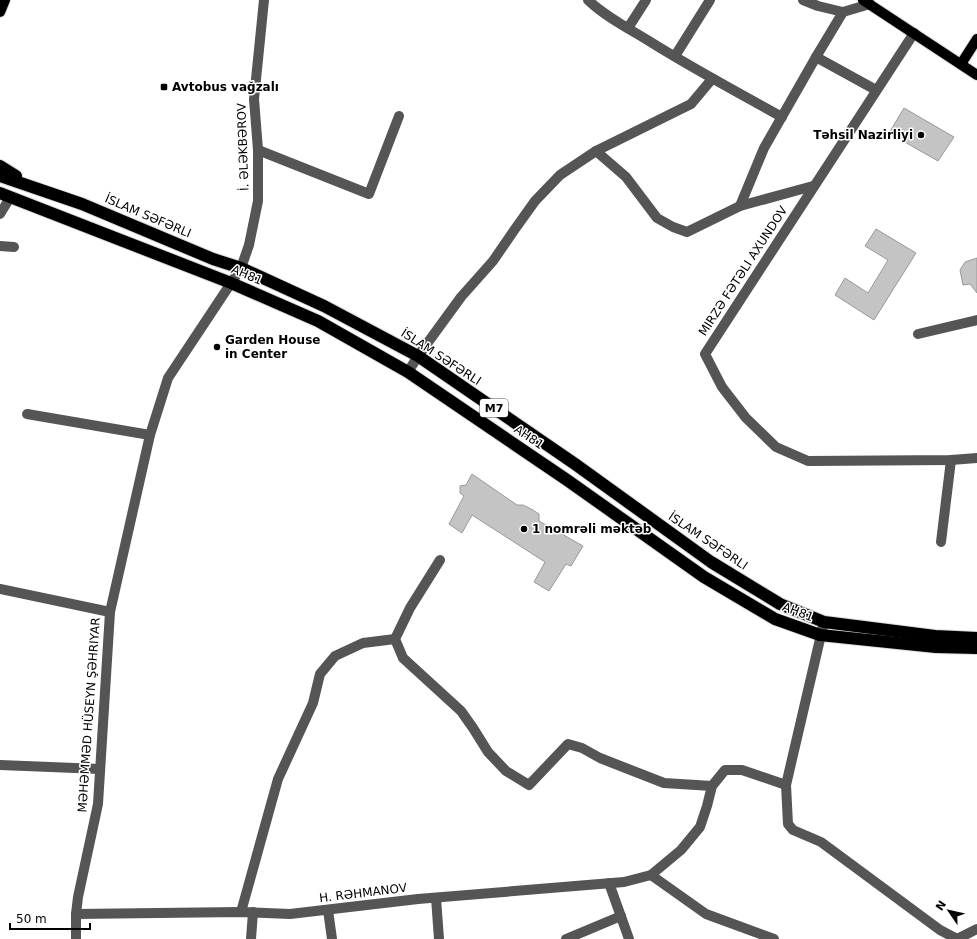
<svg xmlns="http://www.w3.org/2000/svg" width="977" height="939" viewBox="0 0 977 939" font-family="'DejaVu Sans',sans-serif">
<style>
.building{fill:#c4c4c4;stroke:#999}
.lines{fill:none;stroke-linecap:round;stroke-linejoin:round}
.major-casing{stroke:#dbdbdb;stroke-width:12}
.highway-casing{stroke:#dbdbdb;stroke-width:14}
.minor{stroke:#555;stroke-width:10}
.major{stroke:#000;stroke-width:10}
.highway{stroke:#000;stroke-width:12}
.poi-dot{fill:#000;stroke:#fff;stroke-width:1.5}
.labels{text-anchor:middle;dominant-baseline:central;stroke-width:3;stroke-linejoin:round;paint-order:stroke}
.shield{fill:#fff;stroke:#4c4c4c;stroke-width:1}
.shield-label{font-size:11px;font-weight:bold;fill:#000}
.poi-label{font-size:12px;font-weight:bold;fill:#000;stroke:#fff;text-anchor:start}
.street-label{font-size:12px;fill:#000;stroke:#fff}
</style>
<rect width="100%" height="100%" fill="#fff"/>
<!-- building -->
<g class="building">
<polygon points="904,108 954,137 938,161 889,133"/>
<polygon points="876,229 916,253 874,320 835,295 845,278 868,293 888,260 865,246"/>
<polygon points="977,258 977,293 970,284 963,285 960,270 965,262"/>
<polygon points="472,474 517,505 523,505 533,510 539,514 539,521 583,546 571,566 566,564 549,591 534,582 545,562 472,515 462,533 449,524 464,496 460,493 460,486 466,485"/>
</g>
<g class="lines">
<!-- major casing -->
<g class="major-casing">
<g id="major">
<polyline points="863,0 977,75"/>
<polyline points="0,12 5,0"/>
<polyline points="961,64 977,39"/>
</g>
</g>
<!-- highway casing -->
<g class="highway-casing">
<g id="highway">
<polyline points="0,166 16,176"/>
<polyline points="0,176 82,204 213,259 241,268 324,306 418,356 575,464 711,562 780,604 824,622 935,636 977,638"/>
<polyline points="0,193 231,283 318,321 408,372 567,480 704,577 775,619 820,635 936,647 977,648"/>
</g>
</g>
<!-- minor -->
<g class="minor">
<path d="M588,0c18,17 40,28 61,41 43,27 88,51 133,76"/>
<polyline points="803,0 818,6 843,12 870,4"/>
<polyline points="628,28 646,0"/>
<polyline points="914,33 705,354 722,387 746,418 776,447 808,461 951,460 977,458"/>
<polyline points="675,56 710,0"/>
<polyline points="816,57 876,90"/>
<polyline points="258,150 369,194 399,116"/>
<polyline points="596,151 626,177 657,218 673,227 687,232 740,206 813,186"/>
<polyline points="740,206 764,148 816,57 843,12"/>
<polyline points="0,214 8,201"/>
<polyline points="0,246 14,247"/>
<polyline points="918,334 977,320"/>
<polyline points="408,372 418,356 461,297 493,261 515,229 535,201 560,175 596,151 691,104 712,79"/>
<polyline points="27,414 150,435"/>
<polyline points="941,542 951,460"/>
<polyline points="440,560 410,608 395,639 403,658 461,711 473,728 488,752 506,771 529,785 568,744 582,748 600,758 664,783 712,786"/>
<polyline points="0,589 110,612"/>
<polyline points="824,622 786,785 788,824 793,830 821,842 940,930 957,939"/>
<polyline points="0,765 100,769"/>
<polyline points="651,875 706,914 774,939"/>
<polyline points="609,883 629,939"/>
<polyline points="436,898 439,939"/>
<polyline points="328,910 332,939"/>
<polyline points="241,912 278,779 313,703 320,674 335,656 363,643 395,639"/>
<polyline points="76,914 241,912 290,914 418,899 624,882 651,875 681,850 700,827 707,806 712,786 725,770 742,770 786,785"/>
<polyline points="76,939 76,914 78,897 98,804 110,612 150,435 168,378 241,268 249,245 258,201 258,150 254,99 264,0"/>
<polyline points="251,939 253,912"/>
<polyline points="566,939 621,916"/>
<polyline points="957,939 977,929"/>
</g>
<!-- major -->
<use href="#major" class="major"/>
<!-- highway -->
<use href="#highway" class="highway"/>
</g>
<!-- markers -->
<g class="poi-dot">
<rect x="160" y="83" width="8" height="8" rx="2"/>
<circle cx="921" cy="135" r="4"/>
<circle cx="217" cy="347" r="4"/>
<circle cx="524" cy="529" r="4"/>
</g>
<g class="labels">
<!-- shield labels -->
<rect class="shield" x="480" y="399" width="28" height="18" rx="3"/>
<g class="shield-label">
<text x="494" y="408">M7</text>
</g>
<!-- poi labels -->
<g class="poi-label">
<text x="172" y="87">Avtobus vağzalı</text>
<text x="913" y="135" text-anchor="end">Təhsil Nazirliyi</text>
<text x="225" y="340">Garden House<tspan x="225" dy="14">in Center</tspan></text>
<text x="532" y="529">1 nomrəli məktəb</text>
</g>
<!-- street labels -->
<g class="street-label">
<text transform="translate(243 147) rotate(-92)">İ. ƏLƏKBƏROV</text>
<text transform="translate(148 216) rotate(23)">İSLAM SƏFƏRLI</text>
<text transform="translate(743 271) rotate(-57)">MIRZƏ FƏTƏLI AXUNDOV</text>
<text transform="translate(247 275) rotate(23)">AH81</text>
<text transform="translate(441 357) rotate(33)">İSLAM SƏFƏRLI</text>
<text transform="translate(529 437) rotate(34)">AH81</text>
<text transform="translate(708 541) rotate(34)">İSLAM SƏFƏRLI</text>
<text transform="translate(798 612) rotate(21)">AH81</text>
<text transform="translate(89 715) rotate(-86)">MƏHƏMMƏD HÜSEYN ŞƏHRIYAR</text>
<text transform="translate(363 893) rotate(-7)">H. RƏHMANOV</text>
</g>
</g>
<!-- north arrow -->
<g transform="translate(949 911) rotate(304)" stroke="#ffffff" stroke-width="3" paint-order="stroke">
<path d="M0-3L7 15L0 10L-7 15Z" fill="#000000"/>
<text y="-6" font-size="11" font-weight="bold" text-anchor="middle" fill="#000000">N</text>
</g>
<!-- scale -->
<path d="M10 923v6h80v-6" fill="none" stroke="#000000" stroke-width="2"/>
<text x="16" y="923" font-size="12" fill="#000000" stroke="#ffffff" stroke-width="3" paint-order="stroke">50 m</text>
</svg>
